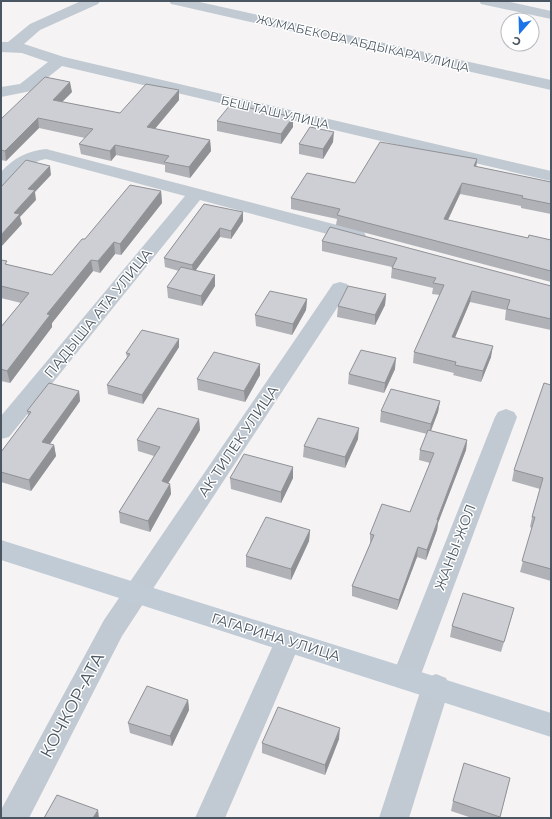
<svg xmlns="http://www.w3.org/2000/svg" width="552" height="819" viewBox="0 0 552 819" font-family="Montserrat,sans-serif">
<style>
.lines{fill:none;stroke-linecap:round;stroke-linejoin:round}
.street{fill:#c1cad2;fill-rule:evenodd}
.secondary{fill:#c1cbd6;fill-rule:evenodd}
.wall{fill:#b0b2b7}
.shaded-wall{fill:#909195}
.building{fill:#cdcfd5;stroke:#909195}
.labels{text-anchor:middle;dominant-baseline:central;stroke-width:3;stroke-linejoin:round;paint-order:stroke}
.far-street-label{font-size:12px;fill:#4a5661;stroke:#fff}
.street-label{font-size:14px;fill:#4a5661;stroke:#fff}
.near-street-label{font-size:17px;fill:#4a5661;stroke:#fff}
</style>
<rect width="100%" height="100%" fill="#f5f3f3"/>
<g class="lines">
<!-- street -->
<g class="street">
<polygon points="81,1 100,1 98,4 40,30 24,44 64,57 551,171 551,181 62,66 31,91 1,97 1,87 20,84 48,62 22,53 1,52 1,42 8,42 30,24"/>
<polygon points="169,1 195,1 551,80 551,90 176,5 171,4"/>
<polygon points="479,1 506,1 551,11 551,19 481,4"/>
<path d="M46,149l318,83 2,4 -2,4 -7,2 -157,-42 -191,237 -8,2v-23l184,-220 -139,-37c-22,3 -27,24 -45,28v-15c13,-14 26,-21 45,-23z"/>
<polygon points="340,282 347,284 350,288 122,636 29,818 1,818 2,808 104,620 333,284"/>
<polygon points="506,409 514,412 517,417 420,677 416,685 406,689 396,685 392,677 495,417 498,412"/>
<polygon points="288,630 297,633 301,641 225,818 195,818 275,641 279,633"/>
<polygon points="436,674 446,678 450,686 409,818 379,818 422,686 426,678"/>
</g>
<!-- secondary -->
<polygon class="secondary" points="1,540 551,713 551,737 1,560"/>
</g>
<!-- wall -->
<g class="wall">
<polygon points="72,92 62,102 120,113 179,100 155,129 210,140 211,151 190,178 165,172 165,165 116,155 111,161 81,154 79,144 85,138 39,128 6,161 1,160 1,119"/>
<polygon points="217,121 293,127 281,144 217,131"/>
<polygon points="333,142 323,159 299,154 299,144"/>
<polygon points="477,159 476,167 551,182 551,214 521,208 521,206 460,194 448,220 528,238 551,240 551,282 336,225 337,219 291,209 291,198 355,183"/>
<polygon points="161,191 162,203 121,255 115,254 100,273 93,271 52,323 52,327 10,383 1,381 1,327 21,303 1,298 1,260 8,265 52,275 85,239"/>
<polygon points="204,204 243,221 231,239 220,237 195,271 215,275 215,286 202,306 168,298 167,287 179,271 165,267 164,258"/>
<polygon points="322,241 551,286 551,330 505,320 506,310 470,302 455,337 491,357 481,382 453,375 454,373 413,363 414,352 440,295 432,294 433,288 391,278 392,267 322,251"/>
<polygon points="386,294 385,305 375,325 337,317 338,306"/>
<polygon points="307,299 306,310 292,335 256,326 255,315"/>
<polygon points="179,347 143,404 108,394 107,385 127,357 126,353"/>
<polygon points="260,364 260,375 245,402 198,390 197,379"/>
<polygon points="395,369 384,393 348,384 349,374"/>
<polygon points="551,385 551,581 520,572 532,528 530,527 532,517 540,489 512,481 514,470"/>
<polygon points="79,391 80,401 50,444 54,445 56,456 31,491 1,482 1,452 28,416 27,411"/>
<polygon points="440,401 438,412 431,431 467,440 466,450 438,523 437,530 426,560 417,557 397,610 352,596 352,586 370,544 370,534 410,512 430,463 419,460 420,450 427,434 380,422 381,411"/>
<polygon points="199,419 200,430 168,483 170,484 171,494 150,532 120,523 119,512 154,456 138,451 137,440"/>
<polygon points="358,439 345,468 303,457 304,446"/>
<polygon points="230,478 293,478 281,503 231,489"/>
<polygon points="310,530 309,541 291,580 246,567 246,556"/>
<polygon points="514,608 511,619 501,652 450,637 452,626"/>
<polygon points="188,700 189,710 172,746 130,733 128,723"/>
<polygon points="339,739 325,775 262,753 262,743"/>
<polygon points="510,778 500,818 472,818 451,811 453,801"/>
</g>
<!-- shaded-wall -->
<g class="shaded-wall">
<polygon points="70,82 72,92 54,110 53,100"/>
<polygon points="179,90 179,100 147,138 147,127"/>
<polygon points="293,117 293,127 281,144 281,134"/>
<polygon points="38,118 39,128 6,161 5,151"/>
<polygon points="334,132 333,142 323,159 323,149"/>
<polygon points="210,140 211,151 190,178 189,167"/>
<polygon points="115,145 116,155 111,161 110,151"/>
<polygon points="477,159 476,169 474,166"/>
<polygon points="50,166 51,175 35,192 36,200 20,217 22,224 1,247 1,235 28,189"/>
<polygon points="462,183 460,194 443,230 444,219"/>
<polygon points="161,191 162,203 121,255 120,244"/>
<polygon points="243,212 243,221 231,239 231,231"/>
<polygon points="220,228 220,237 193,274 192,265"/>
<polygon points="114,242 115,254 100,273 98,261"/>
<polygon points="91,260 93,271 52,323 52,327 10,383 7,371 47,314"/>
<polygon points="215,275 215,286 202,306 201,296"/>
<polygon points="472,291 470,302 451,347 452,337"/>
<polygon points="386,294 385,305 375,325 375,315"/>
<polygon points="307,299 306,310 292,335 293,324"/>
<polygon points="179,339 179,347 143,404 142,395"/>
<polygon points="493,346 491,357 481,382 483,371"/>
<polygon points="396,358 395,369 384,393 385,383"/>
<polygon points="260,364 260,375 245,402 244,391"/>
<polygon points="79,391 80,401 44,452 42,442"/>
<polygon points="440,401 438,412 429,435 431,424"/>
<polygon points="199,419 200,430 163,492 162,481"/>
<polygon points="359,428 358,439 345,468 345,457"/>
<polygon points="467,440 466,450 438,523 437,530 426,560 427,550 437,520"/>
<polygon points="54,445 56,456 31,491 29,480"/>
<polygon points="293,467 293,478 281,503 281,492"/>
<polygon points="170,484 171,494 150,532 148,521"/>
<polygon points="310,530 309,541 291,580 291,569"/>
<polygon points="418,547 417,557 397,610 399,600"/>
<polygon points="188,700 189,710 172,746 170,736"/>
<polygon points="340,728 339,739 325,775 325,765"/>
<polygon points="98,810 99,818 93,818"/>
</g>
<!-- building -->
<g class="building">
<polygon points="45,77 70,82 53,100 120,113 146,84 179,90 147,127 210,140 189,167 164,162 169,156 115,145 110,151 79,144 93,129 38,118 5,151 1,150 1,119"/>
<polygon points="231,104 293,117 281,134 217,121"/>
<polygon points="310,127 334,132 323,149 299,144"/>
<polygon points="380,142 477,159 474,166 551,182 551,204 522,198 523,196 462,183 444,219 528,238 529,235 551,240 551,271 337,215 340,209 291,198 307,173 355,183"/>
<polygon points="26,160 50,166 28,189 35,190 14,213 20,214 1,235 1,187"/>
<polygon points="130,185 161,191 120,244 114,242 98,261 91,260 47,314 50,315 7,371 1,369 1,327 29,293 1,286 1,260 7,261 5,264 52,275 82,239 85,239"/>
<polygon points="204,204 243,212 231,231 220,228 192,265 164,258"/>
<polygon points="330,227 551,286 551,319 507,309 510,300 472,291 452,337 493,346 483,371 455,365 456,362 414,352 444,285 433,283 436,278 392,268 397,258 322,241"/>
<polygon points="181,267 215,275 201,296 167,287"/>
<polygon points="348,286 386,294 375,315 338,306"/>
<polygon points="270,291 307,299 293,324 255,315"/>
<polygon points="142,330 179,339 142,395 107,385 130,354 126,353"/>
<polygon points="361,350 396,358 385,383 349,374"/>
<polygon points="214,352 260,364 244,391 197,379"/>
<polygon points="49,383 79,391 42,442 54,445 29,480 1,472 1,452 31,412 27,411"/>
<polygon points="544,383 551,385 551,569 522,561 535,517 532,517 543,478 514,470"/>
<polygon points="391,389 440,401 431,424 381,411"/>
<polygon points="158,408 199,419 162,481 170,484 148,521 119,512 160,447 137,440"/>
<polygon points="318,418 359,428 345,457 304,446"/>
<polygon points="428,430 467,440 437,520 438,520 427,550 418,547 399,600 352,586 374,535 370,534 382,504 410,512 434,453 420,450"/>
<polygon points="244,454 293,467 281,492 230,478"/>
<polygon points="266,517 310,530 291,569 246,556"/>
<polygon points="463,593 514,608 504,642 452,626"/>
<polygon points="147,686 188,700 170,736 128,723"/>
<polygon points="278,707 340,728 325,765 262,743"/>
<polygon points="464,763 510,778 500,817 453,801"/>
<polygon points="57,795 98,810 93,818 44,818"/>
</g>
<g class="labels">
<!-- far-street labels -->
<g class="far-street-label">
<text transform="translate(363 43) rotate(13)">ЖУМАБЕКОВА АБДЫКАРА УЛИЦА</text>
<text transform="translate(275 112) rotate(13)">БЕШ ТАШ УЛИЦА</text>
</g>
<!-- street labels -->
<g class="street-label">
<text transform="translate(98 313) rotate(-51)">ПАДЫША АТА УЛИЦА</text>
<text transform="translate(238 441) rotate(-56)">АК ТИЛЕК УЛИЦА</text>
<text transform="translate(455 547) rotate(-69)">ЖАНЫ-ЖОЛ</text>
<text transform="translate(276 637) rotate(17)">ГАГАРИНА УЛИЦА</text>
</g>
<!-- near-street labels -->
<g class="near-street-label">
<text transform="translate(72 705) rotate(-62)">КОЧКОР-АТА</text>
</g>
</g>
<!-- border -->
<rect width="552" height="819" fill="none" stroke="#4a5661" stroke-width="4"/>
<!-- north arrow -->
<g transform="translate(520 32) rotate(200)"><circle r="19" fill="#ffffff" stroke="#b7bbc0"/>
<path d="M0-3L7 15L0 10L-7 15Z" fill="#1a73e8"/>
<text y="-6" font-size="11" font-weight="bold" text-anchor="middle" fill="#4a5661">С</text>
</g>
</svg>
